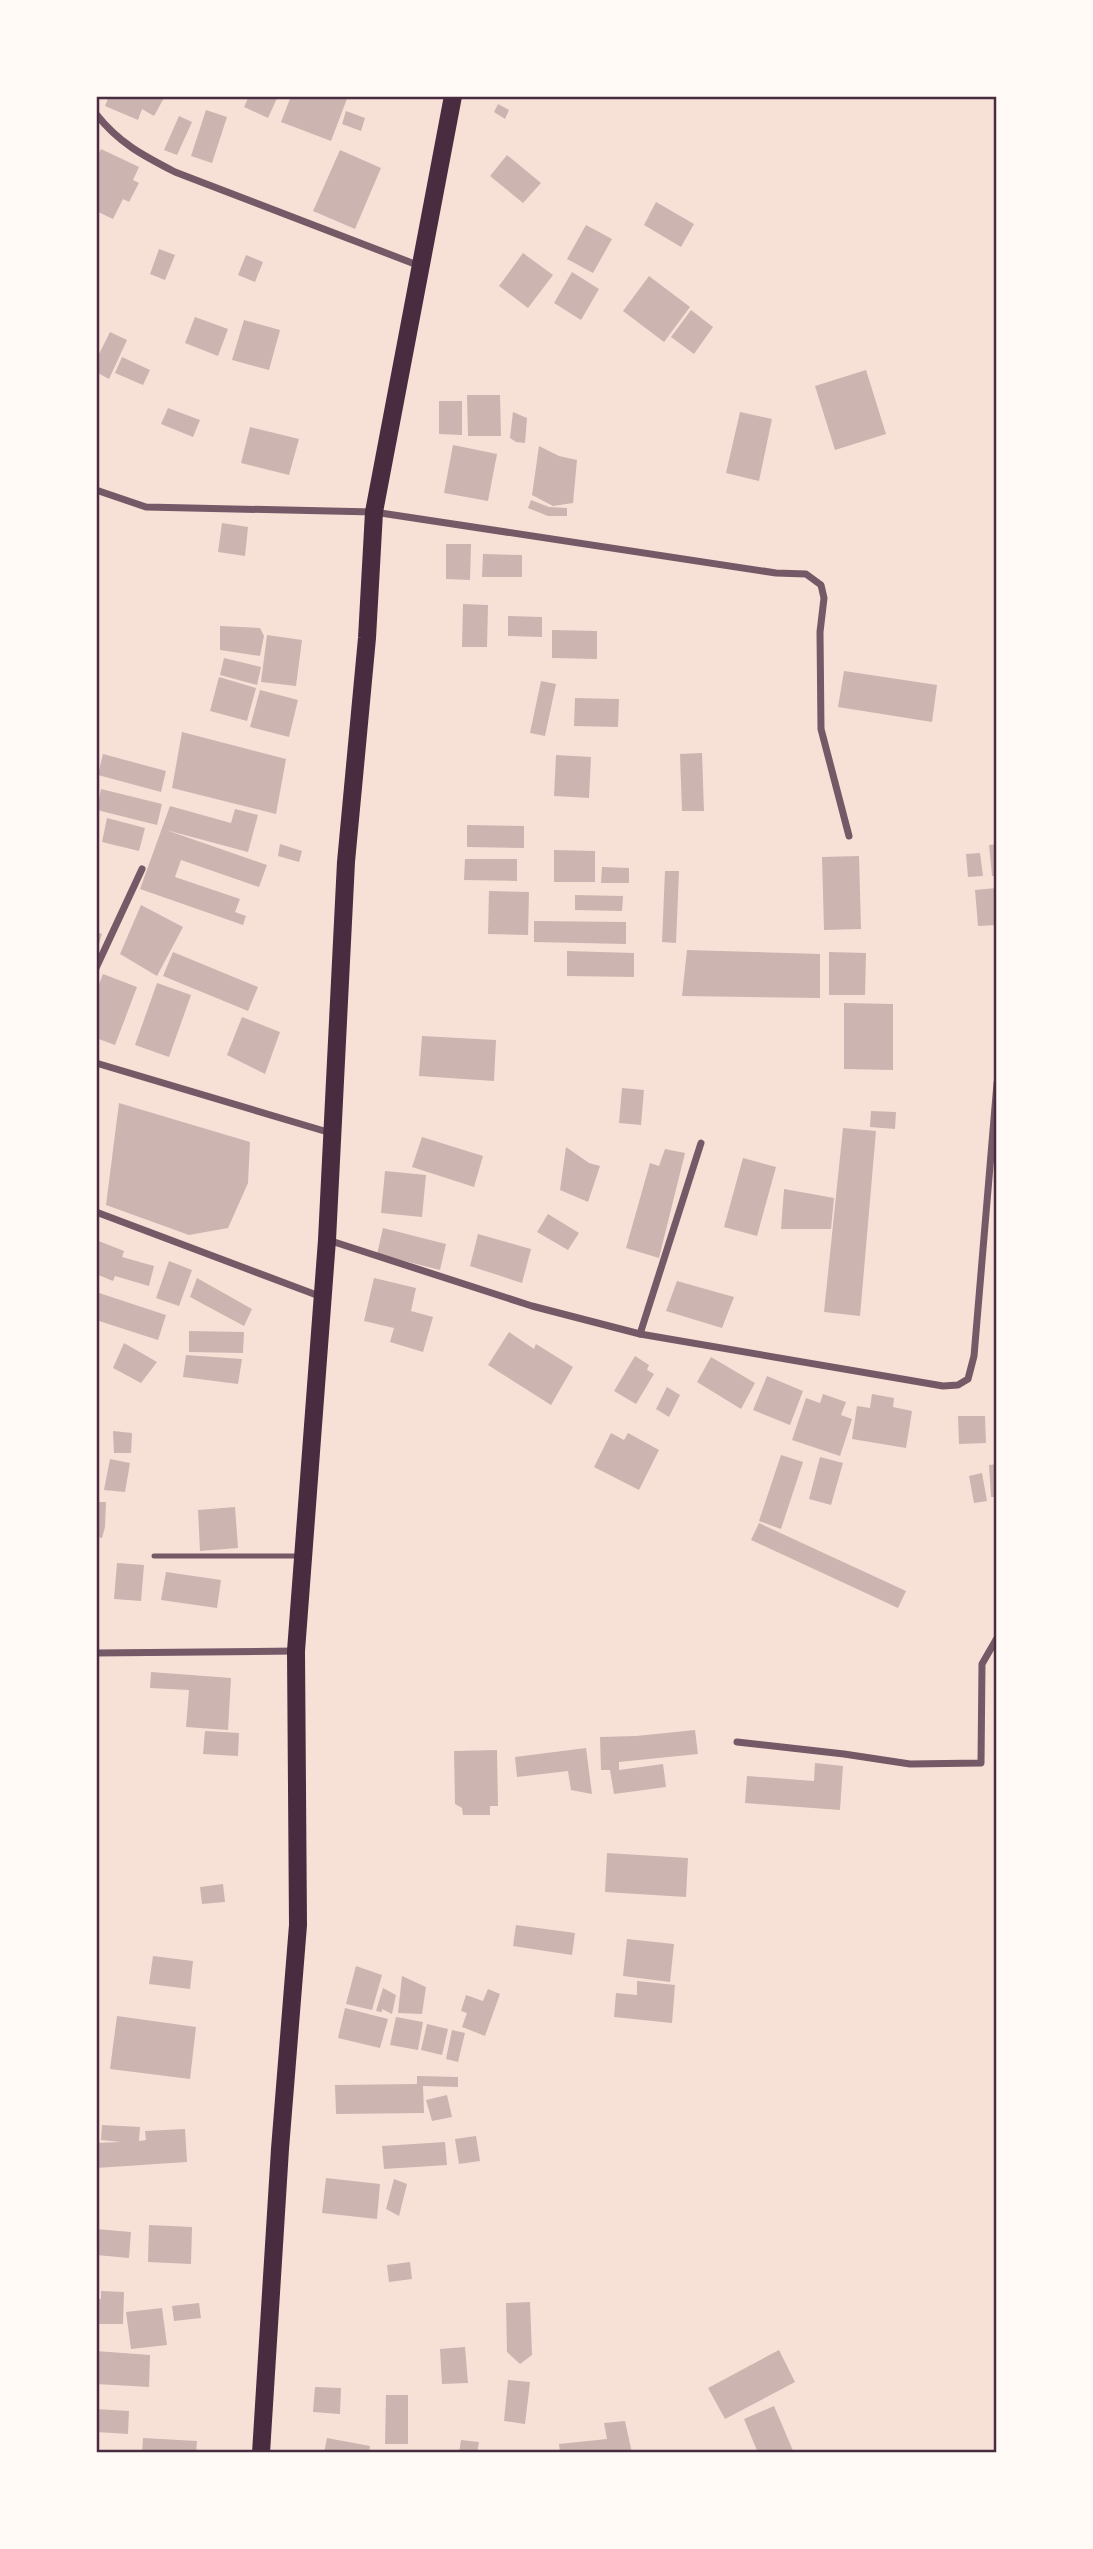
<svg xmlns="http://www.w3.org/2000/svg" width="1093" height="2549" viewBox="0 0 1093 2549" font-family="Poppins,sans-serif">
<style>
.building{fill:#ccb4b1}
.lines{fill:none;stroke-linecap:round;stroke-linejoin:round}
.service{stroke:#755966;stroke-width:5}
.minor{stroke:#755966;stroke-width:7}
.primary{stroke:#4a2c40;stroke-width:18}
.neatline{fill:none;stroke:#4a2c40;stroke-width:2.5}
</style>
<rect width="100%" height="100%" fill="#f7e1d7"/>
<!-- building -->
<g class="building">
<polygon points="109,96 165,96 154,116 142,109 138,120 105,106"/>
<polygon points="249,96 278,96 268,118 244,107"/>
<polygon points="291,96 348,96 331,141 281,122"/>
<polygon points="498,104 509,110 505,119 494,112"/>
<polygon points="206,110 227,117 212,163 191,156"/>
<polygon points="346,111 365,118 361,131 342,124"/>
<polygon points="179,116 192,122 177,155 164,150"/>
<polygon points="101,149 139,167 133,180 139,183 129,202 123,199 113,219 96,211 96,159"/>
<polygon points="340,150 381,168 355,229 313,211"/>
<polygon points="507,155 541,183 523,203 490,176"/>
<polygon points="656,202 694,224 681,247 644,225"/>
<polygon points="586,225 612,239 593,273 567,259"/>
<polygon points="159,249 175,255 165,280 150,274"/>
<polygon points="523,253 553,275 528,308 499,286"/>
<polygon points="246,255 263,262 255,282 238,275"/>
<polygon points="572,272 599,289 581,320 554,303"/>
<polygon points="649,276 690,307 664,342 623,311"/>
<polygon points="691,310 713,327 694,354 671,337"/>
<polygon points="195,317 228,329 218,356 185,343"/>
<polygon points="244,320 280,330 269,370 232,360"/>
<polygon points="110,332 127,340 109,379 96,372 96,360"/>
<polygon points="122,357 150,370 143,385 115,373"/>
<polygon points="866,370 886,434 835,450 815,386"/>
<polygon points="467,395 500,395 501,436 468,436"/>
<polygon points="439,401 462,401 462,435 439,434"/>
<polygon points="168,408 200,420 193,437 161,424"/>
<polygon points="513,412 527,418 525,443 516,442 510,438"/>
<polygon points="740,412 772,419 759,481 726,473"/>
<polygon points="250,427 299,439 289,475 241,463"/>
<polygon points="453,445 497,454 488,501 444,493"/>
<polygon points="539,446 559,456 577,460 573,503 553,506 532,495"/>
<polygon points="531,500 549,507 567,508 567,516 548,516 528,508"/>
<polygon points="222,523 248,527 245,556 218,552"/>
<polygon points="446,544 471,544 470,580 446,579"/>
<polygon points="483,554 522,555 522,577 482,577"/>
<polygon points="463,604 488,605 487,647 462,647"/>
<polygon points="508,616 542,617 542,637 508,636"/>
<polygon points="220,626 260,628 264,636 260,656 220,650"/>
<polygon points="552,630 597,631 597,659 552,658"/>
<polygon points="267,635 302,640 296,686 261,682"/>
<polygon points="224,658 261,667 257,685 220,675"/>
<polygon points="844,671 937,685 932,722 838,707"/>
<polygon points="219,677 256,688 247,721 210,711"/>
<polygon points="541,681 556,684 545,736 530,733"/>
<polygon points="260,690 298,700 289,737 250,727"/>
<polygon points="575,698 619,699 618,727 574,726"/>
<polygon points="182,732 286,759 276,814 172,788"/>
<polygon points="702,753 704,811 682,811 680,754"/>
<polygon points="103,754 166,771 161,792 98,775"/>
<polygon points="556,755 591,757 589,798 554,796"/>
<polygon points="101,789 162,804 157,825 97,810"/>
<polygon points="170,806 231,823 235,809 258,815 248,852 166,830 267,865 259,887 181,860 175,877 240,899 235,912 246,916 243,925 140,889"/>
<polygon points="107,818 145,828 139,851 102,842"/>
<polygon points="467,825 524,826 524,848 467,847"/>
<polygon points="280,844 302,851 299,862 278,856"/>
<polygon points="997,844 997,876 992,876 989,845"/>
<polygon points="554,850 595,851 595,882 554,882"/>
<polygon points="980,853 983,876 968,877 966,854"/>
<polygon points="859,856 861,929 824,930 822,857"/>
<polygon points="465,859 517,859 517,881 464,880"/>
<polygon points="602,867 629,868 629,883 601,883"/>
<polygon points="665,871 679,871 676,943 662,942"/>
<polygon points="996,888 997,925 978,926 975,890"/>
<polygon points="489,891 529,892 528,935 488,934"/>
<polygon points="575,895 623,896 622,911 575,910"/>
<polygon points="141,905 183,927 157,976 120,954"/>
<polygon points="534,921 626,922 626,944 534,942"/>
<polygon points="96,932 102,934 97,950 96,950"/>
<polygon points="687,950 820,954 820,998 682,996"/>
<polygon points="567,951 634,953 634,977 567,976"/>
<polygon points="173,952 258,987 248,1011 163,976"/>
<polygon points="829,952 866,953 865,995 829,995"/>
<polygon points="103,974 137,987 115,1045 96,1038 96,992"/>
<polygon points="157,983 191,995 169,1057 135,1045"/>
<polygon points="844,1003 893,1004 893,1070 844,1069"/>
<polygon points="242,1017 280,1032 265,1074 227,1055"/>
<polygon points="422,1036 496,1040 494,1081 419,1076"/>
<polygon points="622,1088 644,1090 641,1125 619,1123"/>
<polygon points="119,1103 250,1142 248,1183 228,1228 189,1235 106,1205"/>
<polygon points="871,1111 896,1112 895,1129 870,1127"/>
<polygon points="843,1128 876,1131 860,1316 824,1312"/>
<polygon points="422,1137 483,1156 474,1187 412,1167"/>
<polygon points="566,1147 589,1163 600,1166 588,1202 560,1190"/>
<polygon points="665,1149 685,1153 659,1258 626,1248 650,1163 659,1166"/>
<polygon points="743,1158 776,1167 757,1236 724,1227"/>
<polygon points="385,1171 426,1175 422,1217 381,1213"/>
<polygon points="784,1189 834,1198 831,1229 781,1229"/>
<polygon points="548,1214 579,1233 568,1250 537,1232"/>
<polygon points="383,1228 446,1244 440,1270 377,1254"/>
<polygon points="478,1234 531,1249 522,1283 470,1266"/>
<polygon points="96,1240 124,1251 122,1257 154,1266 149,1286 115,1276 113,1281 96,1274"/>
<polygon points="169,1261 192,1270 179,1306 156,1298"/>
<polygon points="197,1278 252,1309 244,1326 190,1297"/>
<polygon points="374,1278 416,1288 411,1311 433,1317 423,1352 390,1342 394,1328 364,1321"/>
<polygon points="677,1281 734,1297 722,1328 666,1311"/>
<polygon points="96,1292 166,1315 158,1340 96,1320"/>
<polygon points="189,1331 244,1332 243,1353 189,1352"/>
<polygon points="509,1332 534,1349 536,1344 573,1367 551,1405 488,1365"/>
<polygon points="124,1343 157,1362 141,1383 113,1368"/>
<polygon points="186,1355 242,1359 238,1384 183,1377"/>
<polygon points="635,1356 649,1365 647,1370 654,1374 636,1404 614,1391"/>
<polygon points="711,1357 755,1383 741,1409 697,1382"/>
<polygon points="767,1376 803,1391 790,1425 753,1410"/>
<polygon points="667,1387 680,1395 669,1417 656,1409"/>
<polygon points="823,1394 846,1402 841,1415 852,1419 840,1456 792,1440 806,1398 820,1403"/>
<polygon points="872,1394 894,1398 893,1407 912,1411 906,1448 852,1439 857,1406 870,1408"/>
<polygon points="958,1416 985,1416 986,1443 959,1444"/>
<polygon points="113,1431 132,1433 131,1453 114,1453"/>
<polygon points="611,1433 624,1440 628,1433 659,1450 639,1490 594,1467"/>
<polygon points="781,1455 803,1462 781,1529 759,1521"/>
<polygon points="820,1457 843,1463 831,1505 809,1499"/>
<polygon points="110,1459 130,1463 125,1492 104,1490"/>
<polygon points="997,1464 997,1497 991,1497 989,1465"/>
<polygon points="982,1473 987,1501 974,1503 969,1476"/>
<polygon points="96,1502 106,1502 105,1527 102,1538 96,1537"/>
<polygon points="235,1507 238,1548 200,1551 198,1510"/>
<polygon points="759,1523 906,1591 898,1608 751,1540"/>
<polygon points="117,1563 144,1565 141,1601 114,1599"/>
<polygon points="166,1572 221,1580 217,1608 161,1600"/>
<polygon points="151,1672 231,1678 228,1730 186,1727 189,1690 150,1688"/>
<polygon points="695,1730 698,1754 619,1762 619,1770 663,1764 666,1787 614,1794 610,1770 601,1770 600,1737 636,1736"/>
<polygon points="205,1731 239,1733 238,1756 203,1754"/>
<polygon points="586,1748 592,1794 571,1790 568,1771 517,1777 515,1757"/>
<polygon points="497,1750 498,1806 490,1806 490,1815 463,1815 462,1808 455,1804 454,1751"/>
<polygon points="815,1763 843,1766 840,1810 745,1803 747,1776 814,1781"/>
<polygon points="607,1853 688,1858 686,1897 605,1892"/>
<polygon points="223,1884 225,1902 202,1904 200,1887"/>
<polygon points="516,1925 575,1933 572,1955 513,1946"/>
<polygon points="627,1939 674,1944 670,1982 623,1976"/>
<polygon points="153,1956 193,1961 190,1989 149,1984"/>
<polygon points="356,1966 382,1975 372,2010 346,2004"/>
<polygon points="402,1976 426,1987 422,2014 398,2013"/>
<polygon points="637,1981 675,1985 672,2023 614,2017 616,1993 637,1995"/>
<polygon points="383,1988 396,1995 392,2014 382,2009 382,2012 376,2011"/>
<polygon points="488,1989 500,1994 485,2036 462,2027 467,2013 461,2011 466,1995 483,2001"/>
<polygon points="345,2008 388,2019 380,2048 338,2038"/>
<polygon points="117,2016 196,2027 190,2079 110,2069"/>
<polygon points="396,2017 423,2022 418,2050 390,2045"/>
<polygon points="427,2024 448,2029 442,2055 421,2050"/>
<polygon points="452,2030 465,2033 458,2062 446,2059"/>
<polygon points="417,2076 458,2077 458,2087 423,2086 424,2113 336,2114 335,2085 417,2084"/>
<polygon points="447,2095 452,2117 432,2121 426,2100"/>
<polygon points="102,2125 140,2127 139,2141 146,2140 145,2131 185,2129 187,2162 96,2168 96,2143 121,2142 101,2140"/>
<polygon points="476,2136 480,2161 459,2164 455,2139"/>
<polygon points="445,2142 447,2165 384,2169 382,2146"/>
<polygon points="326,2178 380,2184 377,2219 322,2213"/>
<polygon points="394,2179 407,2184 399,2216 386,2209"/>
<polygon points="149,2225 192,2227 191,2264 148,2262"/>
<polygon points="96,2229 131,2232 129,2258 96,2255"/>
<polygon points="410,2262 412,2279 389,2282 387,2265"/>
<polygon points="101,2291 124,2292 123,2324 96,2324 96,2298 101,2299"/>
<polygon points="530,2302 532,2355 520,2364 507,2352 506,2303"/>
<polygon points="199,2303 201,2318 174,2321 172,2306"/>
<polygon points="162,2308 167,2345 131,2349 126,2312"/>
<polygon points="465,2347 468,2383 442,2384 440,2349"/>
<polygon points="779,2350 795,2382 725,2419 708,2388"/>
<polygon points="96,2351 150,2355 149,2387 96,2384"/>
<polygon points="508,2380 530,2382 525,2424 504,2421"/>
<polygon points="315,2387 341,2388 340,2414 313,2412"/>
<polygon points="386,2395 408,2395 408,2444 385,2444"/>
<polygon points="774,2406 794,2453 758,2453 744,2419"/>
<polygon points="96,2409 129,2411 128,2434 96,2432"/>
<polygon points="625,2421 632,2453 560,2453 559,2444 607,2439 604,2423"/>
<polygon points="143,2438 197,2441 196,2453 142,2453"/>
<polygon points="327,2438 370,2446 369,2453 324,2453"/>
<polygon points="461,2440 479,2442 477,2453 459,2453"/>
</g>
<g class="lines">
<!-- service -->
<polyline class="service" points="154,1556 300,1556"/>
<!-- minor -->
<g class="minor">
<path d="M96,114c23,29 46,41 79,58l245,94"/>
<polyline points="96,490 146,507 374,512 776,573 806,574 821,585 824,598 820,632 821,729 849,836"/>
<polyline points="96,968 142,869"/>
<polyline points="96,1063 331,1133"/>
<polyline points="96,1212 322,1297"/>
<polyline points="328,1240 532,1306 640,1334 943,1386 958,1385 968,1379 974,1356 997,1083"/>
<polyline points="640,1334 701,1143"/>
<polyline points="96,1653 296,1651"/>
<polyline points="737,1742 844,1754 910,1764 981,1763 982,1664 997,1638"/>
</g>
<!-- primary -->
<polyline class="primary" points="261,2453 280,2149 298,1925 296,1651 327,1240 346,862 367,638 374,512 453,96"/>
</g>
<!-- border -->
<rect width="1093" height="2549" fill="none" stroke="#fffaf5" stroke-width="196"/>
<rect x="98" y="98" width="897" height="2353" class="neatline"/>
</svg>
